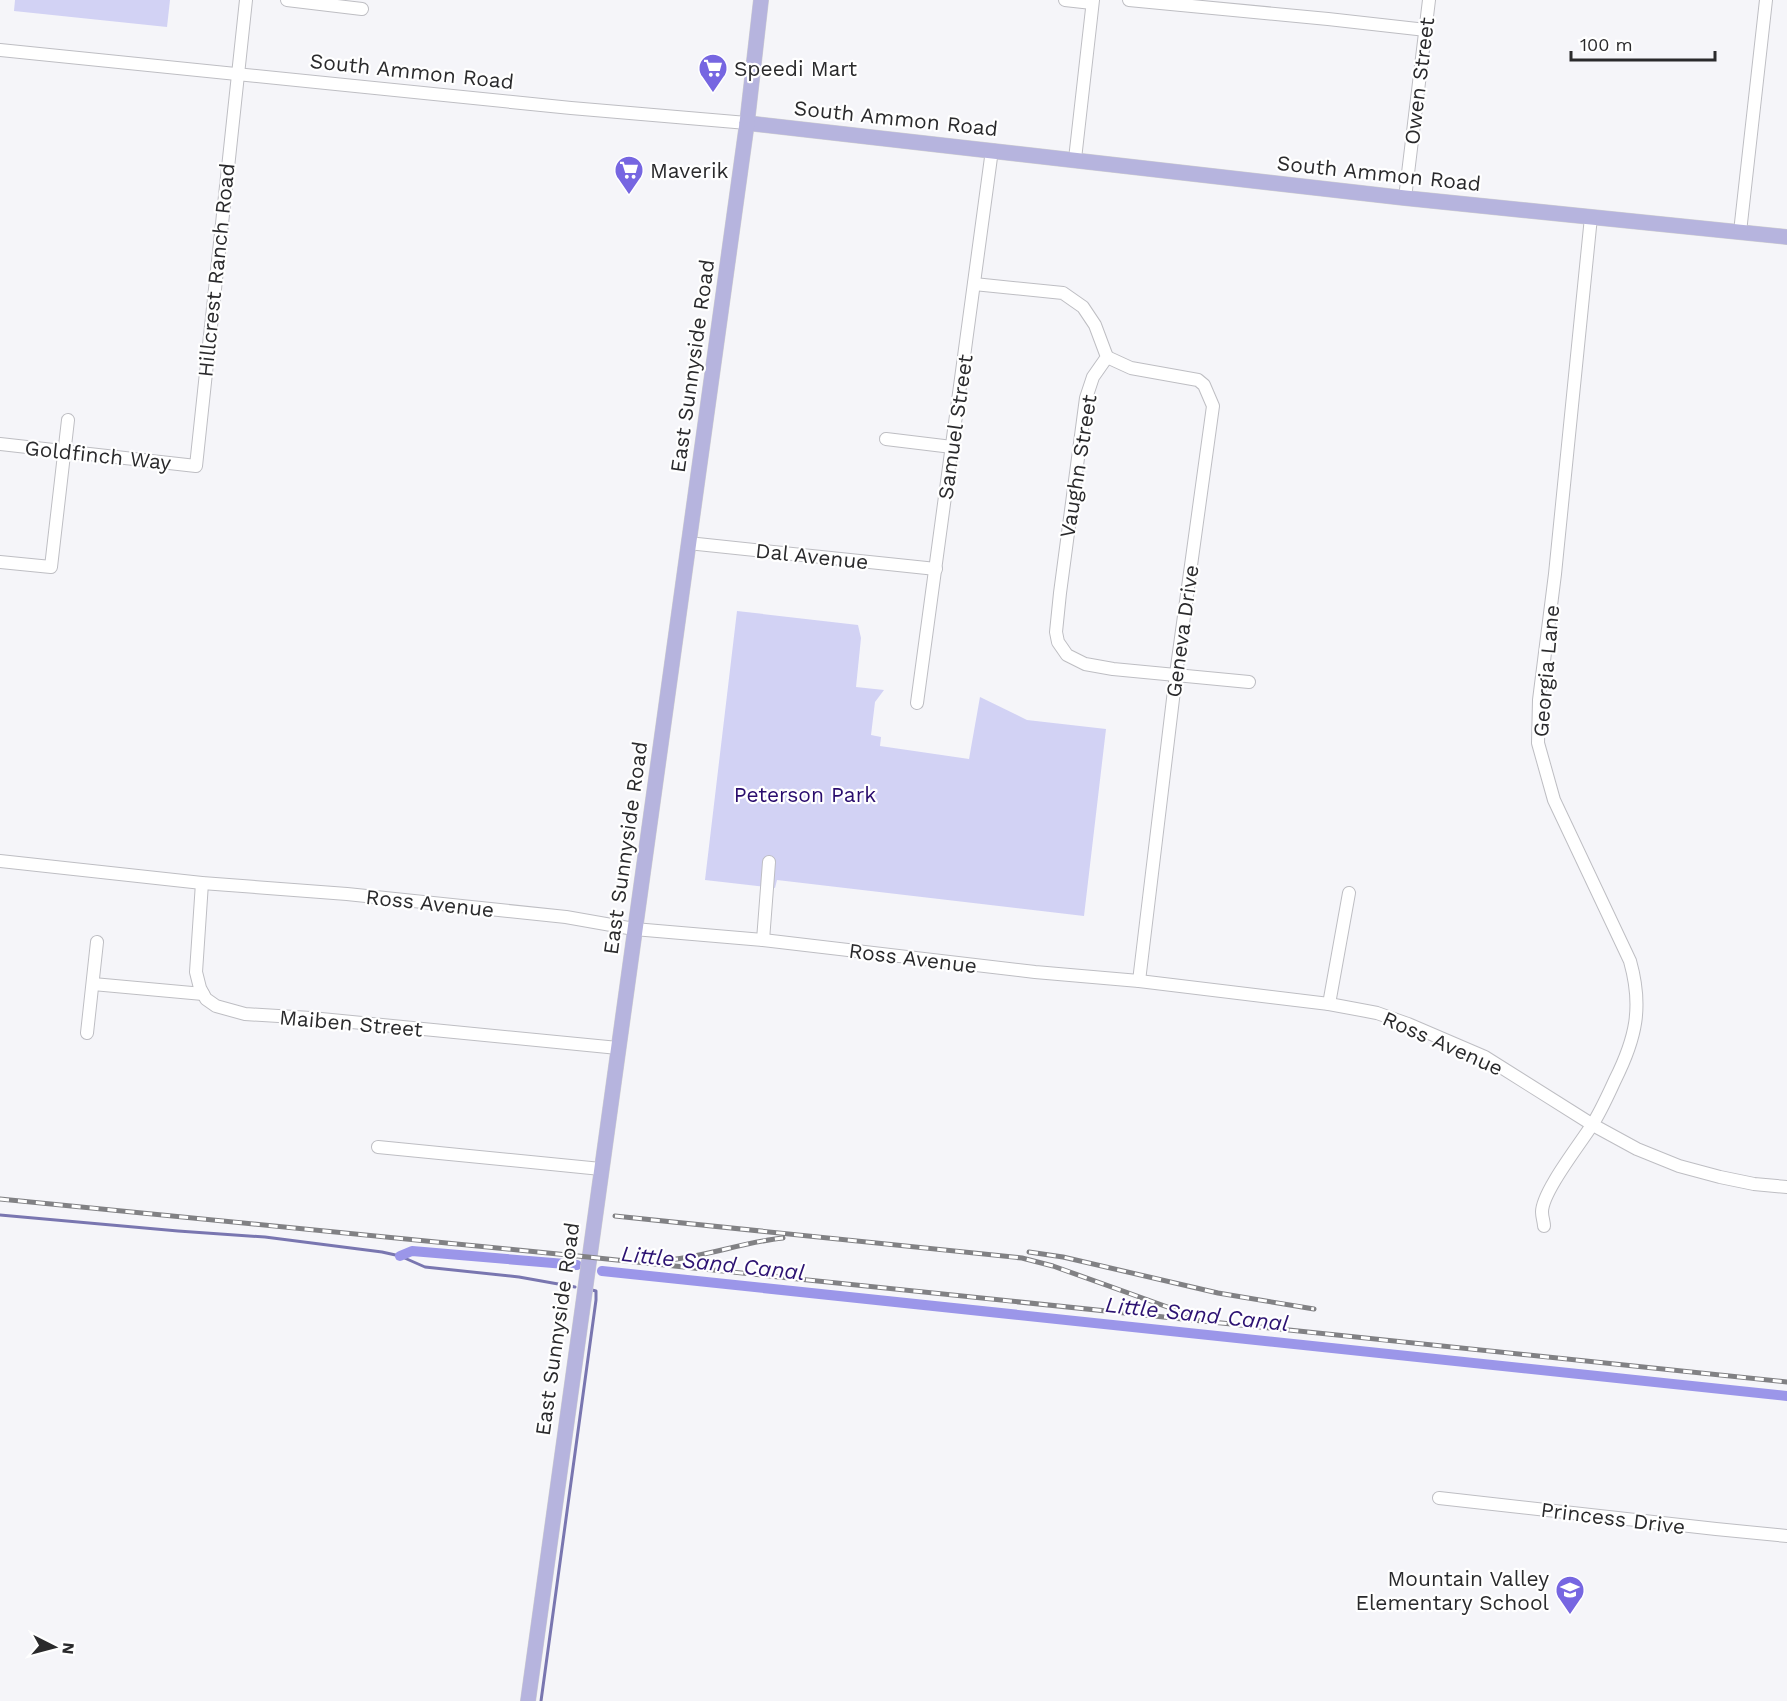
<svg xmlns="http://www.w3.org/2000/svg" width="1787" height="1701" viewBox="0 0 1787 1701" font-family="'Work Sans',sans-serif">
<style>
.green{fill:#d2d2f4}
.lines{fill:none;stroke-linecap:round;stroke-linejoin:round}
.stream{stroke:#7976b0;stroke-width:3}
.canal{stroke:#9b96e9;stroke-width:10}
.minor-casing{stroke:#bebec3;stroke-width:14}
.major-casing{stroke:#d0d0d1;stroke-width:16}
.minor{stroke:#fff;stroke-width:12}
.major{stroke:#b6b4de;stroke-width:15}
.rail-casing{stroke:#818184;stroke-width:5}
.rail{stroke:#fff;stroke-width:3;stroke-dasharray:9;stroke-linecap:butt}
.labels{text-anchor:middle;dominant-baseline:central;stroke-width:4.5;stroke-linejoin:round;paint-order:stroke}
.poi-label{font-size:21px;fill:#2a2a2c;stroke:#fff;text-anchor:start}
.street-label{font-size:21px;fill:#2a2a2c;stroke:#fff}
.park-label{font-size:21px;fill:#290c6d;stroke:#fff}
.water-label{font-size:22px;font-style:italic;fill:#2c1272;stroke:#fff}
</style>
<rect width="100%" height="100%" fill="#f5f5f9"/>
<!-- green -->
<g class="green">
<polygon points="15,0 170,0 167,27 14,11"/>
<polygon points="737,611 858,625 861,638 856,687 884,690 875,702 871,735 881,737 880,746 969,759 980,697 1027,720 1106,729 1084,916 777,880 775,888 705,880"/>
</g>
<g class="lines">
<!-- stream -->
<g class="stream">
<polyline points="0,1215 178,1231 265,1237 382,1252 400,1256 425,1267 519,1277 575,1287"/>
<polyline points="541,1701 596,1300 596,1291 592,1290"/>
</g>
<!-- canal -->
<g class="canal">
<polyline points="400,1256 412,1251 577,1265"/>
<polyline points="602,1271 1787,1396"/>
</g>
<!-- minor casing -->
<g class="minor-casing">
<g id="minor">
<polyline points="287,0 362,9"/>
<polyline points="1065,0 1092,3"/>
<polyline points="1129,0 1328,19 1426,30"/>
<polyline points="0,50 571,108 747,123"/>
<polyline points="1075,159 1093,0"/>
<polyline points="1405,198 1429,0"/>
<polyline points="1740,232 1766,0"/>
<polyline points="974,284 1063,293 1083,307 1095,325 1107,357 1093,377 1086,398 1060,593 1056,632 1058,642 1067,655 1085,664 1113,669 1249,682"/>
<polyline points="1107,357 1131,368 1198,380 1204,385 1213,406 1176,674 1139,981"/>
<polyline points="886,439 952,447"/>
<polyline points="0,444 196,466 246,0"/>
<polyline points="688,543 936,569"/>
<polyline points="0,562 51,567 68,420"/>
<polyline points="917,703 992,150"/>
<polyline points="0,861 202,883 347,894 566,917 634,929 763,940 1035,972 1139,981 1329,1004 1377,1013 1408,1024 1485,1057 1593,1125 1637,1149 1679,1166 1720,1177 1754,1184 1787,1187"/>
<polyline points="202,883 196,972 200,988 206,999 216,1006 245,1014 311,1018 618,1048"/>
<polyline points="763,940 769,862"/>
<polyline points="93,984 203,994"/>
<polyline points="1329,1004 1349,893"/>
<polyline points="87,1033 97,942"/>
<polyline points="378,1147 601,1169"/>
<path d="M1544,1226c0,-4 -2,-9 -2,-14 0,-20 38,-68 50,-87 9,-14 16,-30 23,-45 21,-42 28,-73 15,-119l-76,-161 -16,-57 1,-43 16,-126 36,-357"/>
<polyline points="1439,1498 1716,1529 1787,1536"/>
</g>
</g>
<!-- major casing -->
<g class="major-casing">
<g id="major">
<polyline points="747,123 1405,198 1787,237"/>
<polyline points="528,1701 747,123 761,0"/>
</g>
</g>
<!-- minor -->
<use href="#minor" class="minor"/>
<!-- major -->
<use href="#major" class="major"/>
<!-- rail casing -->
<g class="rail-casing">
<g id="rail">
<polyline points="0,1199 588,1257 1787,1382"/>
<polyline points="615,1216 1022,1258 1053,1266 1187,1314"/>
<polyline points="1029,1252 1063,1257 1218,1293 1314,1309"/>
<path d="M669,1260c39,-4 75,-18 114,-22"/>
</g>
</g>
<!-- rail -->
<use href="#rail" class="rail"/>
</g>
<!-- icons -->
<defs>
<g id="supermarket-pin" transform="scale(1.5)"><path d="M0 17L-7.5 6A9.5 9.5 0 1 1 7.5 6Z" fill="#7666e1" stroke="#fff"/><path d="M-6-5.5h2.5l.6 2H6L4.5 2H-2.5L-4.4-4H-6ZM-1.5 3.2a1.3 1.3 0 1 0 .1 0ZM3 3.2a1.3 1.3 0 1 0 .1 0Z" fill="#fff"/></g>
<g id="school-pin" transform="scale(1.5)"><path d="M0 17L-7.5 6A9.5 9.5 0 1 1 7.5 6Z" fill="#7666e1" stroke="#fff"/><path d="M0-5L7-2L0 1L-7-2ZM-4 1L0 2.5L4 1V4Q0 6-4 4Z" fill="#fff"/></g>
</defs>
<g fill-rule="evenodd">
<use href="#supermarket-pin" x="713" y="68"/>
<use href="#supermarket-pin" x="629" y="170"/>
<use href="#school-pin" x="1570" y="1590"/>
</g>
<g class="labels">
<!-- poi labels -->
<g class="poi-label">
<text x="734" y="68">Speedi Mart</text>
<text x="650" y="170">Maverik</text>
<text x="1549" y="1578" text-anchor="end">Mountain Valley<tspan x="1549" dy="24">Elementary School</tspan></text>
</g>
<!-- street labels -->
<g class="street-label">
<text transform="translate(412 71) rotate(6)">South Ammon Road</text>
<text transform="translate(1419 81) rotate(-83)">Owen Street</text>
<text transform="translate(896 118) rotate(6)">South Ammon Road</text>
<text transform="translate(1379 173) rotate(6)">South Ammon Road</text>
<text transform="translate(216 270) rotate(-84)">Hillcrest Ranch Road</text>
<text transform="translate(692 366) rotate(-82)">East Sunnyside Road</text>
<text transform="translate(955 427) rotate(-82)">Samuel Street</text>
<text transform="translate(98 455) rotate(6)">Goldfinch Way</text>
<text transform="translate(1078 466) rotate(-81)">Vaughn Street</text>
<text transform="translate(812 556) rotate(6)">Dal Avenue</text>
<text transform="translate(1182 631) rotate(-82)">Geneva Drive</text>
<text transform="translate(1546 671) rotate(-85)">Georgia Lane</text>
<text transform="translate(625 848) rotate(-82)">East Sunnyside Road</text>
<text transform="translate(430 903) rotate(6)">Ross Avenue</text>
<text transform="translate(913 958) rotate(7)">Ross Avenue</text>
<text transform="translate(351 1023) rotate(5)">Maiben Street</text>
<text transform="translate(1443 1043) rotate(24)">Ross Avenue</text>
<text transform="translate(557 1329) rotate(-82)">East Sunnyside Road</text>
<text transform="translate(1613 1518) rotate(7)">Princess Drive</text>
</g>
<!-- park labels -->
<g class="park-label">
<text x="805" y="794">Peterson Park</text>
</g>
<!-- water labels -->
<g class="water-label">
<text transform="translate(713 1263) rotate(6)">Little Sand Canal</text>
<text transform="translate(1197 1314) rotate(6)">Little Sand Canal</text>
</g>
</g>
<!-- north arrow -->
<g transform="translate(54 1647) rotate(96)" stroke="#ffffff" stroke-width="4.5" paint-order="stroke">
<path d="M0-4.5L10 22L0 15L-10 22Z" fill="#2a2a2c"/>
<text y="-9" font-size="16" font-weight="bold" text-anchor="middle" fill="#2a2a2c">N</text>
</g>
<!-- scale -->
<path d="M1571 51v9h144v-9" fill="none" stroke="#2a2a2c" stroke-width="3"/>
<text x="1580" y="51" font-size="18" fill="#2a2a2c" stroke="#ffffff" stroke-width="4.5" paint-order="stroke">100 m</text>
</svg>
